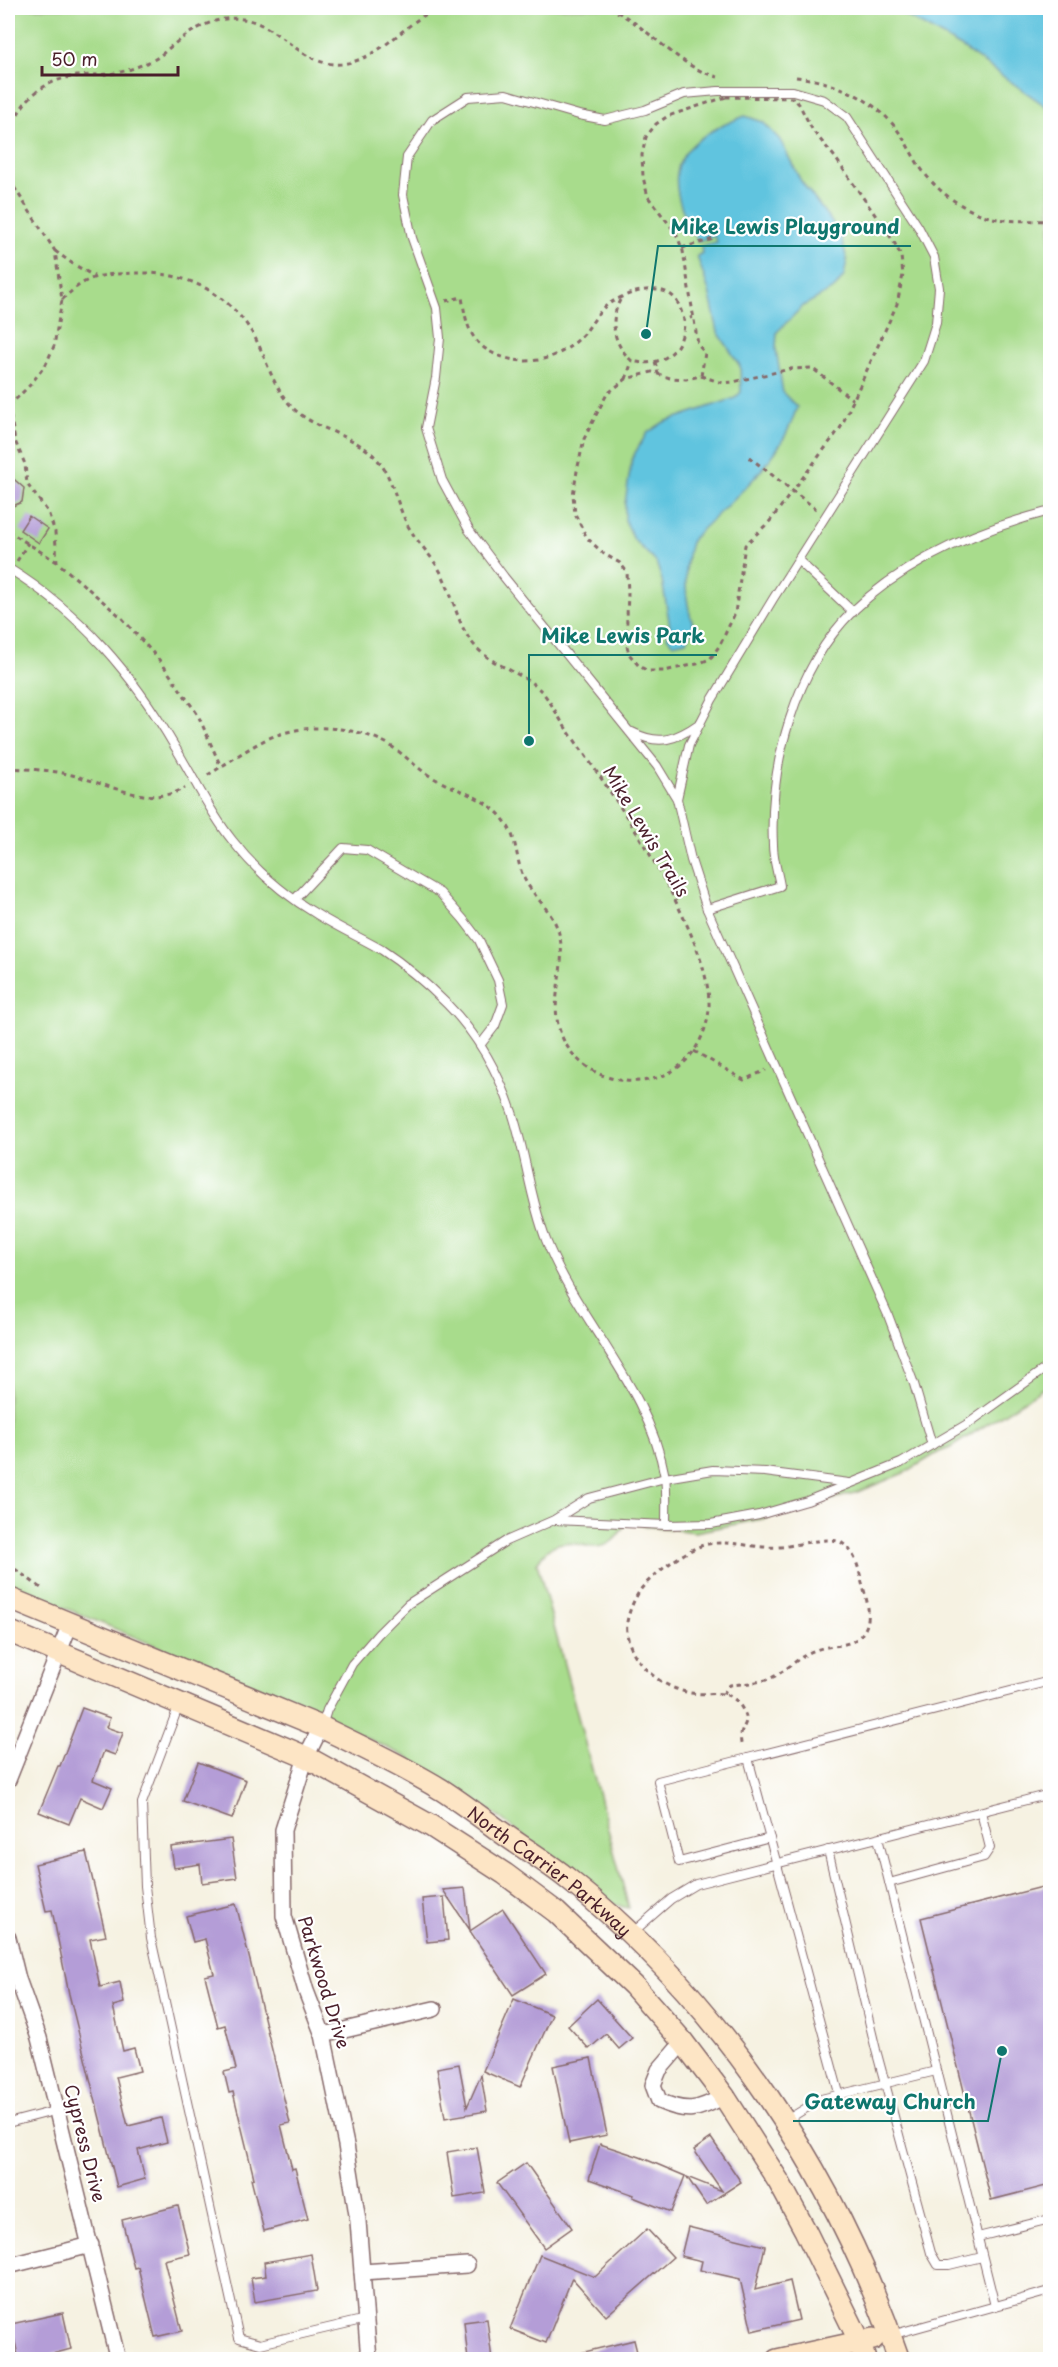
<svg xmlns="http://www.w3.org/2000/svg" width="1058" height="2367" viewBox="0 0 1058 2367" font-family="'Playpen Sans',sans-serif">
<style>
.green{fill:#a8dc8c;stroke:#797e5c;stroke-width:1.5}
.water{fill:#61c4df;stroke:#567285;stroke-width:1.5}
.building{fill:#b49dd7}
.lines{fill:none;stroke-linecap:round;stroke-linejoin:round}
.lane-casing{stroke:#86696b;stroke-width:10}
.street-casing{stroke:#86696b;stroke-width:18}
.secondary-casing{stroke:#86696b;stroke-width:24}
.path{stroke:#86696b;stroke-width:3;stroke-dasharray:4.5 4.5;stroke-linecap:butt}
.lane{stroke:#fff;stroke-width:8}
.street{stroke:#fff;stroke-width:15}
.secondary{stroke:#fde5c5;stroke-width:21}
.labels{text-anchor:middle;dominant-baseline:central;stroke-width:4.5;stroke-linejoin:round;paint-order:stroke}
.street-label{font-size:18px;fill:#4a1f2b;stroke:#fff}
.leader{fill:none;stroke:#0f766e;stroke-width:2}
.callout-dot{fill:#0f766e;stroke:#fff;stroke-width:2}
.callout-label{font-size:20px;text-anchor:middle;font-weight:bold;fill:#0f766e;stroke:#fff;stroke-width:4.5;stroke-linejoin:round;paint-order:stroke}
</style>
<rect width="100%" height="100%" fill="#fff"/>
<filter id="ink" filterUnits="userSpaceOnUse"><feTurbulence type="fractalNoise" baseFrequency=".0167" numOctaves="2"/><feDisplacementMap in="SourceGraphic" scale="12" xChannelSelector="R" yChannelSelector="G"/><feConvolveMatrix kernelMatrix="1 2 1 2 8 2 1 2 1" color-interpolation-filters="sRGB"/></filter>
<filter id="wash" filterUnits="userSpaceOnUse"><feTurbulence type="fractalNoise" baseFrequency=".008" numOctaves="4" result="noise"/><feDisplacementMap in="SourceGraphic" scale="24" xChannelSelector="R" yChannelSelector="G"/><feGaussianBlur stdDeviation="1.35" result="paint"/><feColorMatrix in="noise" values="0 0 0 0 0 0 0 0 0 0 0 0 0 0 0 0 0 1.4 0 .05"/><feComposite in="paint" operator="in"/></filter>
<g filter="url(#wash)">
<rect width="100%" height="100%" fill="#f6f2e2"/>
<!-- green -->
<path class="green" d="M8,8h908l134,89v1287l-100,64 -11,4 -33,20 -48,20 -91,26 -72,14 -69,-9c-4,6 -9,15 -15,19 -24,17 -50,-20 -74,21l92,345 -15,-3 -119,-91 -92,-59 -118,-55 -277,-116z"/>
<!-- water -->
<g class="water">
<polygon points="892,8 1042,8 1050,13 1050,109 961,47"/>
<path d="M745,116l18,6 17,18 21,41 39,52 7,27 -3,16 -9,12 -32,18 -26,26 -1,17 7,44 14,14c-16,56 -64,91 -105,132 -9,27 -8,61 2,88l-8,14 -13,3 -6,-7 3,-10 -8,-47 -6,-18 -22,-22 -9,-20v-17l7,-45 15,-25 17,-11 71,-24 6,-6 -1,-26 -22,-34 -9,-41 -12,-35 5,-3 -1,-7 16,-4 -3,-6 -16,5c-41,-68 -23,-99 47,-125z"/>
</g>
<g id="blocks">
<!-- building -->
<g class="building">
<polygon points="8,474 24,488 22,502 8,508"/>
<polygon points="29,516 48,529 39,543 20,530"/>
<polygon points="82,1708 110,1718 106,1727 123,1733 115,1755 104,1751 93,1780 112,1788 103,1808 80,1798 69,1824 39,1812 58,1766 60,1766"/>
<polygon points="198,1762 246,1780 232,1819 183,1801"/>
<polygon points="231,1839 237,1878 202,1883 200,1864 174,1868 171,1847"/>
<polygon points="86,1852 106,1936 90,1939 100,1987 120,1982 124,2003 113,2006 123,2051 134,2048 140,2071 116,2077 128,2126 161,2118 167,2142 138,2150 145,2179 117,2187 69,1994 52,1910 46,1911 35,1864"/>
<polygon points="1050,1885 1050,2185 991,2200 921,1918"/>
<polygon points="465,1888 470,1930 443,1890"/>
<polygon points="444,1897 448,1940 427,1942 422,1899"/>
<polygon points="236,1904 290,2123 281,2125 292,2169 295,2168 308,2219 264,2231 251,2179 254,2178 233,2092 229,2093 224,2072 236,2069 225,2025 218,2027 205,1976 214,1974 205,1939 193,1942 186,1916"/>
<polygon points="503,1909 546,1974 513,1995 470,1931"/>
<polygon points="514,1999 552,2015 520,2087 483,2071"/>
<polygon points="597,1999 632,2038 619,2049 606,2034 589,2049 568,2026"/>
<polygon points="591,2058 607,2135 569,2143 553,2066"/>
<polygon points="459,2064 467,2107 481,2075 487,2111 445,2118 437,2068"/>
<polygon points="711,2138 741,2182 706,2205 687,2177 722,2191 694,2150"/>
<polygon points="600,2144 640,2157 685,2176 671,2212 633,2197 634,2195 589,2179"/>
<polygon points="477,2147 485,2193 454,2198 447,2152"/>
<polygon points="526,2163 572,2228 544,2248 497,2183"/>
<polygon points="178,2206 190,2254 164,2260 182,2331 155,2337 138,2267 134,2268 122,2220"/>
<polygon points="688,2227 765,2246 755,2290 790,2281 799,2320 752,2331 740,2279 700,2270 702,2261 681,2256"/>
<polygon points="647,2229 673,2257 606,2316 572,2278 546,2343 510,2329 540,2255 595,2277"/>
<polygon points="311,2254 317,2291 255,2302 251,2278 266,2276 264,2262"/>
<polygon points="63,2313 71,2349 52,2354 53,2360 19,2360 11,2324"/>
<polygon points="487,2319 492,2360 468,2360 464,2322"/>
<polygon points="634,2340 639,2360 576,2360 576,2354"/>
</g>
</g>
</g>
<g filter="url(#ink)">
<use href="#blocks" fill-opacity="0" stroke="#86696b" stroke-width="1.5"/>
<g class="lines">
<!-- lane casing -->
<g class="lane-casing">
<g id="lane">
<polyline points="798,560 853,612"/>
<path d="M8,568c73,45 124,105 167,179 19,31 34,64 57,93 23,30 54,56 86,75 21,13 43,23 64,35 23,15 45,34 65,54 31,31 51,67 65,108 14,42 18,87 34,128 33,83 103,147 119,237 2,15 1,33 1,48"/>
<path d="M632,732c27,14 44,8 68,-9"/>
<polyline points="677,799 689,745 712,700 773,599 924,361 936,323 939,288 934,257 919,228 847,117 824,100 793,91 718,91 684,94 645,110 605,120 579,115 506,94 468,97 432,120 407,157 403,195 412,238 437,308 440,338 436,378 426,428 442,480 469,530 504,577 657,766 677,799 691,860 707,909 888,1315 914,1384 932,1445"/>
<polyline points="295,899 343,848 367,850 440,893 463,919 479,940 498,980 503,1004 495,1026 481,1044"/>
<path d="M707,909l73,-23c-2,-13 -7,-27 -7,-41 -4,-80 22,-177 80,-234 53,-51 128,-82 197,-100"/>
<polyline points="555,1520 666,1525 711,1524 759,1515 807,1501 901,1463 969,1423 1050,1365"/>
<polyline points="179,1705 142,1803 145,1886 151,1938 239,2338 260,2344 366,2319"/>
<polyline points="322,1726 327,1710 352,1664 378,1634 408,1604 506,1541 554,1520 589,1498 665,1478 713,1470 765,1472 849,1483"/>
<polyline points="748,1758 1050,1681"/>
<polyline points="770,1838 679,1862 658,1781 748,1758 839,2093"/>
<polyline points="878,1838 995,2306"/>
<polyline points="828,1850 876,2050 931,2253 938,2265 949,2265 982,2257"/>
<polyline points="889,1883 984,1857 990,1848 981,1812"/>
<polyline points="631,1934 671,1899 696,1884 1050,1794"/>
<polyline points="785,2121 821,2099 936,2071"/>
<polyline points="8,2123 58,2110"/>
<polyline points="978,2237 1050,2219"/>
<polyline points="891,2335 1050,2291"/>
</g>
</g>
<!-- street casing -->
<g class="street-casing">
<g id="street">
<polyline points="321,1727 306,1757 283,1830 284,1916 306,1991 323,2035 346,2145 358,2221 369,2360"/>
<polyline points="8,1780 70,1624"/>
<polyline points="8,1938 18,1979 39,2038 118,2360"/>
<polyline points="323,2035 434,2009"/>
<path d="M683,2042l-24,28 -6,15 6,16c27,12 39,10 65,-5"/>
<polyline points="8,2266 91,2245"/>
<polyline points="362,2272 467,2265"/>
</g>
</g>
<!-- secondary casing -->
<g class="secondary-casing">
<g id="secondary">
<path id="s1" d="M8,1598l313,129c41,20 82,39 121,63 20,13 40,28 59,42 22,16 46,30 67,47 154,123 268,295 331,481"/>
<polyline points="8,1631 306,1757 431,1826 505,1874 556,1912 634,1986 683,2042 724,2096 779,2182 805,2230 860,2342 865,2360"/>
<polyline points="777,2360 873,2339"/>
</g>
</g>
<!-- path -->
<g class="path">
<path d="M609,8c38,16 69,60 109,69"/>
<path d="M796,77c35,4 70,18 94,44 12,13 19,28 28,43 16,25 40,43 68,52 21,7 43,4 64,5"/>
<polygon points="726,97 793,98 799,104 813,131 834,156 894,242 901,256 903,275 897,304 841,427 770,521 745,545 735,613 720,645 710,659 697,664 664,671 648,671 639,666 629,654 626,642 628,593 627,572 620,563 604,554 587,538 575,514 573,495 577,471 584,439 597,413 607,394 626,379 652,372 670,378 686,379 701,376 705,353 698,345 683,251 676,233 648,197 643,177 642,155 646,137 656,124 668,116"/>
<path d="M8,149c2,-24 12,-47 34,-61 21,-14 41,-12 66,-14 15,-1 29,-7 43,-13 8,-3 15,-11 22,-16 20,-16 44,-30 70,-26 37,5 58,48 98,45 40,-4 62,-41 97,-56"/>
<polyline points="8,161 14,187 55,251 62,300 54,346 46,364 31,384 8,407"/>
<polyline points="682,248 713,239"/>
<polyline points="55,251 73,264 94,276"/>
<path d="M62,300c27,-27 39,-25 75,-27 55,-2 102,26 124,77 9,21 15,40 31,57 26,27 69,26 91,60 11,18 15,40 25,59 9,16 23,29 32,45 14,24 16,54 35,75 18,21 49,26 68,47 10,12 16,26 25,38 43,60 144,204 141,277 -1,20 -12,44 -28,57 -37,30 -97,17 -118,-26 -18,-39 7,-70 -5,-109 -7,-21 -26,-34 -35,-54 -6,-14 -6,-30 -12,-44 -16,-35 -51,-38 -81,-56 -16,-10 -28,-24 -44,-33 -38,-19 -87,-21 -125,-1 -19,10 -36,23 -55,34"/>
<path d="M620,300c-11,22 -7,44 12,61 29,8 53,-11 52,-41"/>
<path d="M446,301l16,-4c4,27 8,47 35,58 32,13 64,4 87,-21 7,-9 14,-22 23,-29 15,-10 43,-21 61,-12 10,5 13,17 16,27l9,-3"/>
<polyline points="655,362 658,374"/>
<polyline points="701,376 723,383 733,382 790,369 812,368 853,400"/>
<polyline points="626,379 632,361"/>
<polyline points="9,407 15,441 25,464 27,484 48,512 55,532 57,562"/>
<polyline points="749,457 816,509"/>
<polyline points="8,531 57,562 121,617 161,662 198,715 221,767"/>
<polyline points="17,561 28,543"/>
<path d="M8,768c21,1 44,2 64,7 37,9 77,33 113,13"/>
<polyline points="694,1051 744,1080 766,1070"/>
<polyline points="8,1564 44,1590"/>
<path d="M723,1694l7,-9c12,-1 24,-2 36,-5 19,-6 31,-24 50,-30 18,-7 37,-1 48,-19 9,-15 2,-33 -2,-48 -3,-14 -7,-32 -20,-40 -13,-8 -46,3 -62,4 -24,2 -48,-7 -72,-3 -19,3 -55,30 -67,45 -7,10 -12,22 -14,33 -4,35 32,66 64,71 22,4 40,-9 54,21 4,8 -3,13 -4,21 -1,4 0,9 1,13"/>
</g>
<!-- lane -->
<use href="#lane" class="lane"/>
<!-- street -->
<use href="#street" class="street"/>
<!-- secondary -->
<use href="#secondary" class="secondary"/>
</g>
</g>
<g class="labels">
<!-- street labels -->
<g class="street-label">
<text transform="translate(647 831) rotate(59)">Mike Lewis Trails</text>
<text stroke="none"><textPath href="#s1" startOffset="610">North Carrier Parkway</textPath></text>
<text transform="translate(325 1982) rotate(73)">Parkwood Drive</text>
<text transform="translate(86 2143) rotate(76)">Cypress Drive</text>
</g>
</g>
<!-- callouts -->
<path class="leader" d="M646 334L658 246H911M529 741L529 655H717M1002 2051L988 2121H793"/>
<g class="callout-dot">
<circle cx="646" cy="334" r="6"/>
<circle cx="529" cy="741" r="6"/>
<circle cx="1002" cy="2051" r="6"/>
</g>
<g class="callout-label">
<text x="785" y="234">Mike Lewis Playground</text>
<text x="623" y="643">Mike Lewis Park</text>
<text x="890" y="2109">Gateway Church</text>
</g>
<!-- margin -->
<rect width="1058" height="2367" fill="none" stroke="#fff" stroke-width="30"/>
<!-- scale -->
<path d="M42 66v9h136v-9" fill="none" stroke="#4a1f2b" stroke-width="3"/>
<text x="51" y="66" font-size="18" fill="#4a1f2b" stroke="#ffffff" stroke-width="4.5" paint-order="stroke">50 m</text>
</svg>
